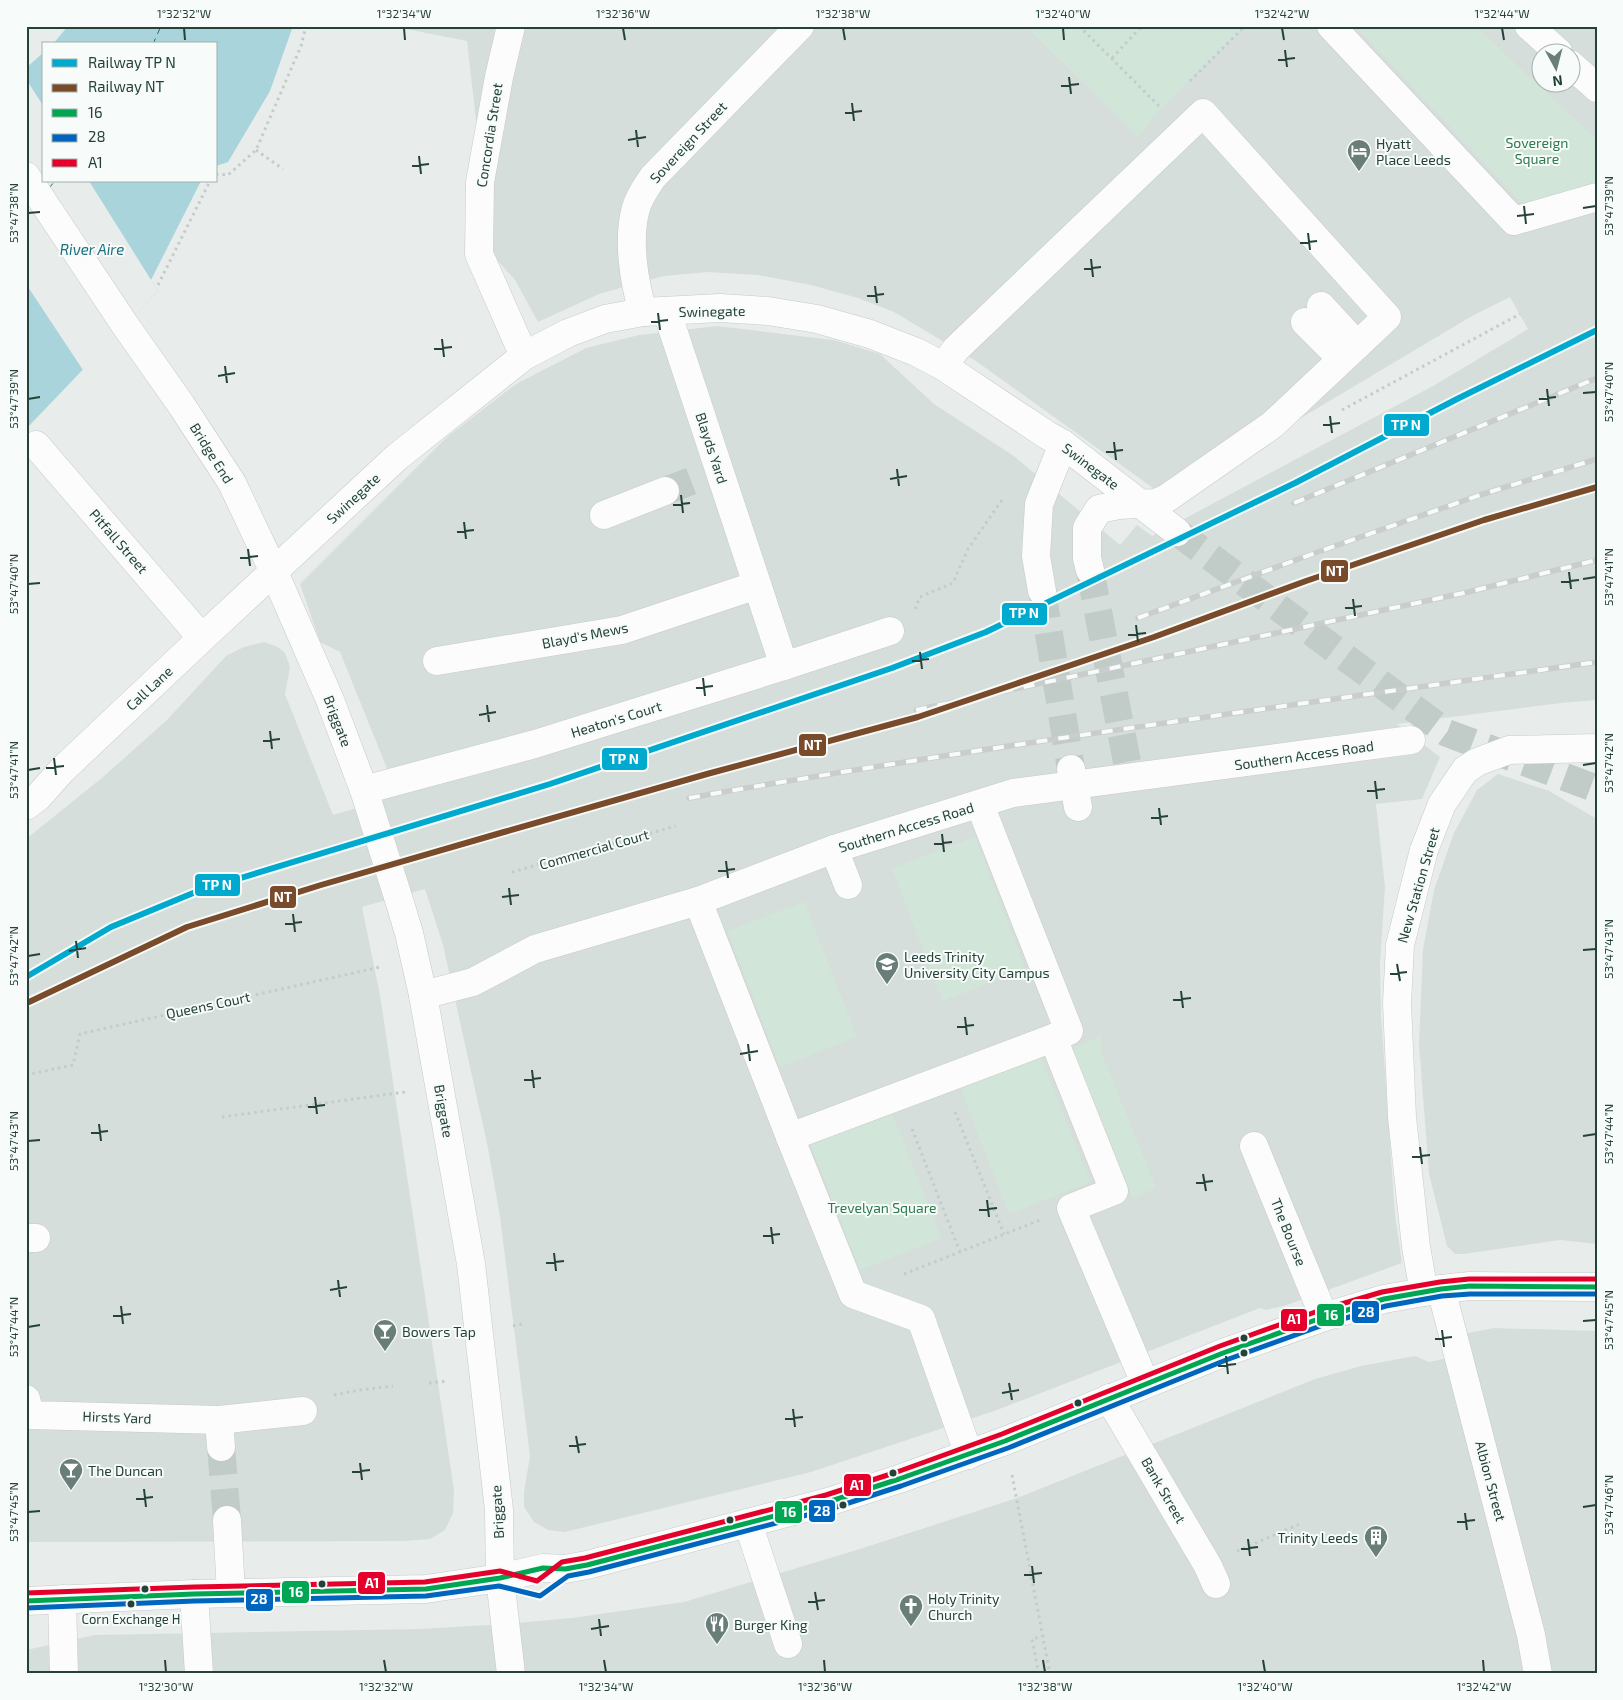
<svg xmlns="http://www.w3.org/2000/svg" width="1623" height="1700" viewBox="0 0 1623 1700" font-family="'Exo 2',sans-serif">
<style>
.built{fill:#d6dedb;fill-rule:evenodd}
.green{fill:#d1e6d8}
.water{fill:#a9d4db}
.pier{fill:#e8edeb}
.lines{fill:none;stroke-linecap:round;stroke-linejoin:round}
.ferry{stroke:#1c6f80;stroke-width:1;stroke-dasharray:6 5;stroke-linecap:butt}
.minor-tunnel{stroke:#c1cbc8;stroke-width:28;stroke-dasharray:28 14;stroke-linecap:butt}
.minor-casing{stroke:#c5cac8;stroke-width:29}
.path{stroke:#c3ccca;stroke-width:3;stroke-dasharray:2.5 4;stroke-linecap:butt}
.minor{stroke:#fcfcfc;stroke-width:28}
.rail-casing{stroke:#c9cdcc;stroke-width:5.5}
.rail{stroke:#f7fbf9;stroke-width:4;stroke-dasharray:11;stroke-linecap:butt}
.minor-bridge-casing{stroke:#c5cac8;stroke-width:29;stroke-linecap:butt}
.minor-bridge{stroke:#fcfcfc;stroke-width:28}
.bus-1-casing{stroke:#f7fbf9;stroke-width:9}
.bus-2-casing{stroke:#f7fbf9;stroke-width:9}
.bus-3-casing{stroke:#f7fbf9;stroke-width:9}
.bus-1{stroke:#00a651;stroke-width:5}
.bus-2{stroke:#0065bd;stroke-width:5}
.bus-3{stroke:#e4002b;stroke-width:5}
.rail-1-casing{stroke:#f7fbf9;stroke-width:10}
.rail-2-casing{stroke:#f7fbf9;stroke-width:10}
.rail-1{stroke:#00a9ce;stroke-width:6}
.rail-2{stroke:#7a4b2a;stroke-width:6}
.ticks{fill:none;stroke:#24423a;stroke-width:2}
.bus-dot{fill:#24423a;stroke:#f7fbf9;stroke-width:2}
.labels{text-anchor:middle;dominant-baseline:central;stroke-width:4;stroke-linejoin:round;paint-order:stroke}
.bus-label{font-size:13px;fill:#24423a;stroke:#f7fbf9}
.street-label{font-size:14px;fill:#24423a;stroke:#f7fbf9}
.park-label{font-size:14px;fill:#2d7a4b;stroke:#f7fbf9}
.poi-label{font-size:14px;fill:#24423a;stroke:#f7fbf9;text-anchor:start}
.water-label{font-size:15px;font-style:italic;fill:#1c6f80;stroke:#f7fbf9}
.line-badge{stroke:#f7fbf9;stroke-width:2}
.badge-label{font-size:14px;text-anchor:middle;font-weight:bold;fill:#fff}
.neatline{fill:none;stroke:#24423a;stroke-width:2}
.ticks-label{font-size:12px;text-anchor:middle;fill:#24423a}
</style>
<rect width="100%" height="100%" fill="#e8edeb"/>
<!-- built -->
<g class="built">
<path d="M391,26h1206v674l-36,3 -164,21 43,33 -18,42 -46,5 9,83 -5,76 1,52 14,200 7,48 -118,43 -18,4 -6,-2 -263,102 -186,62 -246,60 -17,-2 -14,-8 -10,-15v-15l6,-36 -30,-239 -13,-74 -19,-85 -25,-113 -18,-56 -63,18 18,88 74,495 -1,23 -8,17 -15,9 -25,2 -379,1v-703l77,-62 64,-57 59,-64 18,-9 20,-5 14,5 7,6 5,14 -5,27 48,121 63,-19 -6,-20 -50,-124 -20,-10 -20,-58 147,-147 69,-53 70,-36 53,-13 78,-9 117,14 46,14 54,50 80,52 106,89 17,-20 15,11 281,-150 95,-57 -18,-32 -38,19 -305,182 -191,-137 -82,-49 -36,-14 -47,-13 -53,-10 -50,-3 -44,4 -65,18 -61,28 -23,-42 -24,-27 -24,-212zM1540,52h30v30h-30z"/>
<polygon points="1498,774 1549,791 1597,819 1597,1244 1560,1240 1463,1254 1455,1254 1447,1246 1429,1174 1419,1044 1423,949 1434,890 1454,833 1477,790"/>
<polygon points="1494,1328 1597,1331 1597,1674 26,1674 26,1650 95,1635 419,1629 506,1624 572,1618 684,1602 860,1549 1017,1498 1315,1379 1361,1366 1415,1356 1429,1362 1462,1355 1468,1333"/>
</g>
<!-- green -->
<g class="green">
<polygon points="1026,26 1245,26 1161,108 1138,137"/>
<polygon points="1355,26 1475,26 1597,140 1597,185 1522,203"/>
<polygon points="975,837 1025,969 943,1001 892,868"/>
<polygon points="804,902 857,1037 780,1067 728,931"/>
<polygon points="1101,1036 1102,1055 1156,1188 1133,1198 1072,1048"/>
<polygon points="1040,1056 1090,1182 1009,1214 960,1087"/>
<polygon points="891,1111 941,1238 860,1270 810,1143"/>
</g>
<!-- water -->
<g class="water">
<polygon points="68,26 293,26 270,91 228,162 216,166 216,44 53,44"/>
<polygon points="44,52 44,181 201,181 151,280 158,291 26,429 26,68"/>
</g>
<!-- pier -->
<polygon class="pier" points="26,79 44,107 44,181 89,181 158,291 83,370 26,284"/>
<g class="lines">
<!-- ferry -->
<g class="ferry">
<polyline points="153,44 161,26"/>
<polyline points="49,188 55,181"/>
<polyline points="26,217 33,209"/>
</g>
<!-- minor-tunnel -->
<g class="minor-tunnel">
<polyline points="665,491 704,476"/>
<polyline points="1177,532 1447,733 1597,789"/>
<polyline points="1090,570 1127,762"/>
<polyline points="1042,591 1071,769"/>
<polyline points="221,1447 227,1520"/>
</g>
<!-- minor casing -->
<g class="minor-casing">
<g id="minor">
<polyline points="511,26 499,77 480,182 479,254 524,356"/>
<polyline points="1331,26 1514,221 1597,197"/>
<polyline points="1529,26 1558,52"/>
<polyline points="1570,64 1597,88"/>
<polyline points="26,176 125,325 182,406 232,483 274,572 330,700 364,790 399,900 409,933 423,995 471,1264 499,1510 500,1578 511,1674"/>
<polyline points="1321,306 1357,345"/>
<path d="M643,312c-9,-30 -16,-73 -7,-104 3,-11 11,-22 17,-31l147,-151"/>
<polyline points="1305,322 1342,359"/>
<polyline points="943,366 956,349 1203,113 1387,317 1272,425 1167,498 1156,503 1119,505 1099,509 1087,528 1087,558 1090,570"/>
<polyline points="36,445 202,638"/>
<polyline points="604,515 665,491"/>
<polyline points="1042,591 1036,556 1039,504 1063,444"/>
<polyline points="437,661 622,630 757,585"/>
<polyline points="784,666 890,631"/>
<polyline points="1071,769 1078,807"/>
<polyline points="364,790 535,744 784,666 667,312"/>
<polyline points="980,805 1069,1031 1053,1038 1114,1191 1071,1208 1145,1383"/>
<polyline points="26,806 38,797 62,770 202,638 397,457 524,356 568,333 605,319 643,312 720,308 768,311 817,319 870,334 916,352 943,366 1047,435 1063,444 1177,532"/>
<polyline points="834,849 848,885"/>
<polyline points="1424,850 1400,945 1397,1003 1402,1117 1416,1247 1424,1292"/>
<polyline points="698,901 790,1137 853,1294 921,1319 969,1455"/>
<polyline points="423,995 473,982 535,949 698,901 834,849 1013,793 1411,740"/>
<polyline points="790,1137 1053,1038"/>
<polyline points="1254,1146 1324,1317"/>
<polyline points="26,1238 36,1238"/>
<polyline points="1441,1289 1531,1635 1538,1674"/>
<polyline points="1109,1398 1208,1566 1216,1584"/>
<polyline points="26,1399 30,1415 219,1420 303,1411"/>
<polyline points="219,1420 221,1447"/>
<polyline points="227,1520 231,1593"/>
<polyline points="748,1523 788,1644"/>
<polyline points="194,1594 199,1674"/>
<polyline points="62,1599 64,1674"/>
<polyline points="26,1601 194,1594 426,1589 500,1578 543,1568 565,1569 587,1565 828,1502 899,1479 1005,1441 1223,1353 1324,1317 1384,1299 1441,1289 1470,1286 1597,1287"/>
</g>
</g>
<!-- path -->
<g class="path">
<polyline points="1079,26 1159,106"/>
<polyline points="1112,58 1142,26"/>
<polyline points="1190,81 1245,26"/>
<polyline points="256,150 283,169"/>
<polyline points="216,174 228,175 256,150 301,46 306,26"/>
<polyline points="158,285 210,181"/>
<polyline points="1342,410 1520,314"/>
<polyline points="915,609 920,597 953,583 968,549 1004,497"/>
<polyline points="512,872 676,826"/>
<polyline points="26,1075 73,1065 80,1034 380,967"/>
<polyline points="955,1112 1004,1234"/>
<polyline points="222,1117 405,1092"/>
<polyline points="912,1129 960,1252"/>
<polyline points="904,1274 1040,1220"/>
<polyline points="513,1326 522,1324"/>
<polyline points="429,1383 448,1381"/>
<polyline points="334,1395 360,1390 393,1386"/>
<polyline points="1012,1475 1050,1674"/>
<polyline points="1237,1551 1302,1523"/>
<polyline points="1039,1674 1032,1639 1043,1636"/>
</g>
<!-- minor -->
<use href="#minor" class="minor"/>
<!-- rail casing -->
<g class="rail-casing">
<g id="rail">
<polyline points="1294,503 1597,378"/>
<polyline points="1138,618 1315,553 1480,495 1597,459"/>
<polyline points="916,710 1468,592 1597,560"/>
<path d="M689,798c301,-53 605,-93 908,-136"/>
</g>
</g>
<!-- rail -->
<use href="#rail" class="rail"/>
<!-- minor-bridge casing -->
<g class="minor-bridge-casing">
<polyline id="minor-bridge" points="1424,850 1442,804 1465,770 1477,762 1509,750 1597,748"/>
</g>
<!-- minor-bridge -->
<use href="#minor-bridge" class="minor-bridge"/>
<!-- bus-1 casing -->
<g class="bus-1-casing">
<polyline id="bus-1" points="26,1601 194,1594 426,1589 500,1578 543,1568 565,1569 587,1565 828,1502 899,1479 1005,1441 1223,1353 1324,1317 1384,1299 1441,1289 1470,1286 1597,1287"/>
</g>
<!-- bus-2 casing -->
<g class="bus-2-casing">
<polyline id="bus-2" points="26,1608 194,1601 426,1596 499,1586 540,1596 568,1576 589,1572 830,1509 901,1486 1008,1448 1226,1360 1326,1324 1386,1306 1442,1296 1470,1294 1597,1294"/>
</g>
<!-- bus-3 casing -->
<g class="bus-3-casing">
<polyline id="bus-3" points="26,1593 194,1587 425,1582 500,1571 537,1581 562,1562 585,1558 826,1495 897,1472 1002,1434 1220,1346 1321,1310 1382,1292 1440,1282 1469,1279 1597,1279"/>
</g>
<!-- bus-1 -->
<use href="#bus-1" class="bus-1"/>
<!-- bus-2 -->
<use href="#bus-2" class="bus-2"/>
<!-- bus-3 -->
<use href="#bus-3" class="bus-3"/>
<!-- rail-1 casing -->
<g class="rail-1-casing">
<polyline id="rail-1" points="26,977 111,927 198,891 550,784 892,668 986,632 1295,483 1457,399 1597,330"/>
</g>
<!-- rail-2 casing -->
<g class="rail-2-casing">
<polyline id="rail-2" points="29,1002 187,927 321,885 504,832 707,774 918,717 1154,637 1306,581 1484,520 1597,487"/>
</g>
<!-- rail-1 -->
<use href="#rail-1" class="rail-1"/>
<!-- rail-2 -->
<use href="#rail-2" class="rail-2"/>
</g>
<!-- ticks -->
<path class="ticks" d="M184,28l1,12M404,28l1,12M623,28l2,12M843,28l2,12M1063,28l1,12M1282,28l2,12M1502,28l2,12M1285,50l2,17M1278,60l17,-2M1069,77l2,17M1061,86l18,-2M852,103l2,18M845,113l17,-2M636,130l2,17M628,140l18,-3M419,156l2,18M412,166l17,-2M1524,206l2,18M1583,208l13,-2M28,213l12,-1M1517,216l17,-2M1308,233l2,17M1300,243l17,-2M1091,259l2,18M1084,269l17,-2M875,286l2,17M867,296l17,-2M658,313l2,17M651,322l17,-2M442,339l2,18M434,349l18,-2M225,366l2,17M218,376l17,-3M1547,389l2,17M1583,393l13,-1M28,399l12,-2M1539,399l17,-2M1330,416l2,17M1323,425l17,-2M1114,442l2,18M1106,452l17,-2M897,469l2,17M890,479l17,-3M681,495l2,18M673,505l17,-2M464,522l2,17M457,532l17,-2M248,549l2,17M240,558l18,-2M1569,572l2,17M1583,579l13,-2M1561,582l18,-2M28,584l12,-1M1353,599l2,17M1345,608l17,-2M1136,625l2,17M1128,635l18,-2M920,652l2,17M912,661l17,-2M703,678l2,18M696,688l17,-2M487,705l2,17M479,715l17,-3M270,731l2,18M263,741l17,-2M54,758l2,17M1583,765l13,-2M46,768l18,-2M28,770l12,-2M1375,781l2,18M1367,791l18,-2M1159,808l2,17M1151,818l17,-2M942,834l2,18M934,844l18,-2M726,861l2,17M718,871l17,-2M509,888l2,17M502,897l17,-2M293,914l2,18M285,924l17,-2M76,941l2,17M1583,950l13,-1M69,951l17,-3M28,956l12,-2M1397,964l3,17M1390,974l17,-2M1181,991l2,17M1173,1000l18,-2M965,1017l2,18M957,1027l17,-2M748,1044l2,17M740,1054l18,-3M532,1070l2,18M524,1080l17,-2M315,1097l2,17M308,1107l17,-2M99,1124l2,17M91,1133l17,-2M1583,1136l13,-2M28,1141l12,-1M1420,1147l2,17M1412,1157l18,-2M1203,1174l3,17M1196,1183l17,-2M987,1200l2,17M979,1210l18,-2M771,1227l2,17M763,1236l17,-2M554,1253l2,18M546,1263l18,-2M338,1280l2,17M330,1290l17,-3M121,1306l2,18M113,1316l18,-2M1583,1321l13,-1M28,1327l12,-2M1442,1330l2,17M1435,1339l17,-2M1226,1356l2,18M1218,1366l18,-2M1009,1383l3,17M1002,1393l17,-3M793,1409l2,18M785,1419l18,-2M576,1436l3,17M569,1446l17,-2M360,1463l2,17M352,1472l18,-2M144,1489l2,18M136,1499l17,-2M1583,1507l13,-2M28,1512l12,-1M1465,1513l2,17M1457,1522l18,-2M1248,1539l2,17M1241,1549l17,-2M1032,1566l2,17M1024,1575l18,-2M815,1592l3,18M808,1602l17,-2M599,1619l2,17M591,1629l18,-3M165,1660l1,12M384,1660l2,12M604,1660l2,12M824,1660l1,12M1043,1660l2,12M1263,1660l2,12M1483,1660l1,12"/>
<!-- icons -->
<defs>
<g id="hotel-pin" transform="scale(1.25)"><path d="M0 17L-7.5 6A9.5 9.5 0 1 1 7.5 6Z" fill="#697e78" stroke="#f7fbf9"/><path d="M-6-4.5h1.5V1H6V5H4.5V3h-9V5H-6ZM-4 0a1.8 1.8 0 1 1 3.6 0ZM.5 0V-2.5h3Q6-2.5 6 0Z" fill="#fff"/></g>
<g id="university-pin" transform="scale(1.25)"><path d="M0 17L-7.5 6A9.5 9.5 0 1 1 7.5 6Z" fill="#697e78" stroke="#f7fbf9"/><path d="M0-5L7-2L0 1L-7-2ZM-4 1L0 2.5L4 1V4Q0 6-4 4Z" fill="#fff"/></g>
<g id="bar-pin" transform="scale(1.25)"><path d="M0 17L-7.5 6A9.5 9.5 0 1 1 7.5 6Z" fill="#697e78" stroke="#f7fbf9"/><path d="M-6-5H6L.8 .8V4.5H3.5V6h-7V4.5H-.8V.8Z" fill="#fff"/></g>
<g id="building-pin" transform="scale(1.25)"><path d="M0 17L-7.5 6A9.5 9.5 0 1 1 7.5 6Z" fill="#697e78" stroke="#f7fbf9"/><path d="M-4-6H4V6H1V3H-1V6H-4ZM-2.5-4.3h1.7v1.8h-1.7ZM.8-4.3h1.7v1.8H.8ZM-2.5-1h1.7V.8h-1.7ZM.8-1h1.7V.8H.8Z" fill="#fff"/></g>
<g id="church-pin" transform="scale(1.25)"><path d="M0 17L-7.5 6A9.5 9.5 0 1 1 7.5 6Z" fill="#697e78" stroke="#f7fbf9"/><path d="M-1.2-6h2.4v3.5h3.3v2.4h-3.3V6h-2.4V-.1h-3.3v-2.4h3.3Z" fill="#fff"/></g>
<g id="restaurant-pin" transform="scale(1.25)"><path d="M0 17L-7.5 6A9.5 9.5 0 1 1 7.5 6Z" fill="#697e78" stroke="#f7fbf9"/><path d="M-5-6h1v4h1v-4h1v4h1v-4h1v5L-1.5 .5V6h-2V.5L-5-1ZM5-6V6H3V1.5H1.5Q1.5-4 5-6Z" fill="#fff"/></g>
</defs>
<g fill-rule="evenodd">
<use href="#hotel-pin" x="1359" y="151"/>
<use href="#university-pin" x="887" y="964"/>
<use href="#bar-pin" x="385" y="1331"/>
<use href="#bar-pin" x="71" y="1470"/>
<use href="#building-pin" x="1376" y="1537"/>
<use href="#church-pin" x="911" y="1606"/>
<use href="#restaurant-pin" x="717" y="1624"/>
</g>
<!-- markers -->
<g class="bus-dot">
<circle cx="1244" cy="1338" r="4.5"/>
<circle cx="1244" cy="1353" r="4.5"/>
<circle cx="1078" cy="1403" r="4.5"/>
<circle cx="893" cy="1473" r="4.5"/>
<circle cx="843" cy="1505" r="4.5"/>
<circle cx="730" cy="1520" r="4.5"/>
<circle cx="322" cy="1584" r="4.5"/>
<circle cx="145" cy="1589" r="4.5"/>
<circle cx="131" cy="1604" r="4.5"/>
</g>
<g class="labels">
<!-- bus labels -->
<g class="bus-label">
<text x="131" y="1619">Corn Exchange H</text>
</g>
<!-- street labels -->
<g class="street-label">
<text transform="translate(489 135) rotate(-81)">Concordia Street</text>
<text transform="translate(688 142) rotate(-47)">Sovereign Street</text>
<text transform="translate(712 311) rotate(-1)">Swinegate</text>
<text transform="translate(712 448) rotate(72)">Blayds Yard</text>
<text transform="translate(212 453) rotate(58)">Bridge End</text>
<text transform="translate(1091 466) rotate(37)">Swinegate</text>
<text transform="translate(353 498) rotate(-43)">Swinegate</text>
<text transform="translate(119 541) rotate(49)">Pitfall Street</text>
<text transform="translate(585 635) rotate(-11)">Blayd's Mews</text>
<text transform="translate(149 688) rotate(-43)">Call Lane</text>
<text transform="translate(616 719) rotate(-17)">Heaton's Court</text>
<text transform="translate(338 721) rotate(69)">Briggate</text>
<text transform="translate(1304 755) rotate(-8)">Southern Access Road</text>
<text transform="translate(906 827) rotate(-17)">Southern Access Road</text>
<text transform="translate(594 849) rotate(-16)">Commercial Court</text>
<text transform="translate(1418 885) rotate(-74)">New Station Street</text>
<text transform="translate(208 1005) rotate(-12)">Queens Court</text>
<text transform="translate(444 1111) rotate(80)">Briggate</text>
<text transform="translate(1289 1232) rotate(68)">The Bourse</text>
<text transform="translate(117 1417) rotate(2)">Hirsts Yard</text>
<text transform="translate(1491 1481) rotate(75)">Albion Street</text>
<text transform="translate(1164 1490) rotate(60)">Bank Street</text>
<text transform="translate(497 1512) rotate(-93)">Briggate</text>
</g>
<!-- park labels -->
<g class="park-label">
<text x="1537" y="142">Sovereign<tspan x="1537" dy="16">Square</tspan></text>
<text x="882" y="1207">Trevelyan Square</text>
</g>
<!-- poi labels -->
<g class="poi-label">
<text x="1376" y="143">Hyatt<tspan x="1376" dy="16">Place Leeds</tspan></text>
<text x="904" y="956">Leeds Trinity<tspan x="904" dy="16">University City Campus</tspan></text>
<text x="402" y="1331">Bowers Tap</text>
<text x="88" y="1470">The Duncan</text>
<text x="1358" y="1537" text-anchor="end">Trinity Leeds</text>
<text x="928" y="1598">Holy Trinity<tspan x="928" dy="16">Church</tspan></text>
<text x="734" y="1624">Burger King</text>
</g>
<!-- water labels -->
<g class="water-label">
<text x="92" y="249">River Aire</text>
</g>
</g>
<g class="line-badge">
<rect x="1383" y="413" width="47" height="24" rx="5" fill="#00a9ce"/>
<rect x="1320" y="559" width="29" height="24" rx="5" fill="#7a4b2a"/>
<rect x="1001" y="602" width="47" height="24" rx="5" fill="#00a9ce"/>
<rect x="798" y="733" width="29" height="24" rx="5" fill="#7a4b2a"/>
<rect x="601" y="747" width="47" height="24" rx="5" fill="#00a9ce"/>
<rect x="194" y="873" width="47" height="24" rx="5" fill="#00a9ce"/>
<rect x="269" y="885" width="28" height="24" rx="5" fill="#7a4b2a"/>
<rect x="1351" y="1300" width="29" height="24" rx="5" fill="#0065bd"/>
<rect x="1316" y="1303" width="29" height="24" rx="5" fill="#00a651"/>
<rect x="1280" y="1308" width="28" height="24" rx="5" fill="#e4002b"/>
<rect x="843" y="1473" width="29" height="24" rx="5" fill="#e4002b"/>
<rect x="808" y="1499" width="28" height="24" rx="5" fill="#0065bd"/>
<rect x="774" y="1500" width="29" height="24" rx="5" fill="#00a651"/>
<rect x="357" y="1571" width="29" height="24" rx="5" fill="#e4002b"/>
<rect x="281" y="1580" width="29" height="24" rx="5" fill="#00a651"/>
<rect x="245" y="1588" width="29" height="24" rx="5" fill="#0065bd"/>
</g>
<g class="badge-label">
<text x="1406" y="430">TP N</text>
<text x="1335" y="576">NT</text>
<text x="1024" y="618">TP N</text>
<text x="813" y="750">NT</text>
<text x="624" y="764">TP N</text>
<text x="217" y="890">TP N</text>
<text x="283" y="902">NT</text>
<text x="1366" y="1317">28</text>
<text x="1331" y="1320">16</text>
<text x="1294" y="1324">A1</text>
<text x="857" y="1490">A1</text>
<text x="822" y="1516">28</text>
<text x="789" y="1517">16</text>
<text x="372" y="1588">A1</text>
<text x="296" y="1597">16</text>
<text x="259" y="1604">28</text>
</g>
<!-- border -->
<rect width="1623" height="1700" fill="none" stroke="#f7fbf9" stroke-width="55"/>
<!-- legend -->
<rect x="42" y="42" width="175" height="140" fill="#f7fbf9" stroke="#a3b1ad"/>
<rect x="52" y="59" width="25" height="8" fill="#00a9ce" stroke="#a3b1ad"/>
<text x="88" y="68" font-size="15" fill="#24423a">Railway TP N</text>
<rect x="52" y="84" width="25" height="8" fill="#7a4b2a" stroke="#a3b1ad"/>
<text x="88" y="92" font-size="15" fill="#24423a">Railway NT</text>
<rect x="52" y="109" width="25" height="8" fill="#00a651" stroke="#a3b1ad"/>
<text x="88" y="118" font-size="15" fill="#24423a">16</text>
<rect x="52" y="134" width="25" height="8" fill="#0065bd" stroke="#a3b1ad"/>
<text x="88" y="142" font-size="15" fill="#24423a">28</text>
<rect x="52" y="159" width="25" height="8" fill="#e4002b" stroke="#a3b1ad"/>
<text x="88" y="168" font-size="15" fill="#24423a">A1</text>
<!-- north arrow -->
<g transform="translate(1556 68) rotate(173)"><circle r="24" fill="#f7fbf9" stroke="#a3b1ad"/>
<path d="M0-4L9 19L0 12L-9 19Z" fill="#697e78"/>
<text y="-8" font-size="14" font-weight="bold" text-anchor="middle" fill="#24423a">N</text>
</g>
<rect x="28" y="28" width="1568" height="1644" class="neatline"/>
<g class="ticks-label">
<text x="184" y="18">1°32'32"W</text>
<text x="404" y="18">1°32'34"W</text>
<text x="623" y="18">1°32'36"W</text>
<text x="843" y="18">1°32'38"W</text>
<text x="1063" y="18">1°32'40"W</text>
<text x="1282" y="18">1°32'42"W</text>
<text x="1502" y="18">1°32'44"W</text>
<text transform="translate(1609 206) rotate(-90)" y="4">53°47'39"N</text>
<text transform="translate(14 213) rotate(-90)" y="4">53°47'38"N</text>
<text transform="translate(1609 392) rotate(-90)" y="4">53°47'40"N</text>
<text transform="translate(14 399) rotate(-90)" y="4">53°47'39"N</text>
<text transform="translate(1609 577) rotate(-90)" y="4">53°47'41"N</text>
<text transform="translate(14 584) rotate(-90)" y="4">53°47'40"N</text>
<text transform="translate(1609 763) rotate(-90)" y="4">53°47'42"N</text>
<text transform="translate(14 770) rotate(-90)" y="4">53°47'41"N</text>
<text transform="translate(1609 949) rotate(-90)" y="4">53°47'43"N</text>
<text transform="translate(14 956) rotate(-90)" y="4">53°47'42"N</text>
<text transform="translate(1609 1134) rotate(-90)" y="4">53°47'44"N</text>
<text transform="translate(14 1141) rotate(-90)" y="4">53°47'43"N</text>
<text transform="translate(1609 1320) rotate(-90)" y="4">53°47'45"N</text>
<text transform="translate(14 1327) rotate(-90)" y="4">53°47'44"N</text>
<text transform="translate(1609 1505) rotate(-90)" y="4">53°47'46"N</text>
<text transform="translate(14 1512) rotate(-90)" y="4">53°47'45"N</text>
<text x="166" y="1691">1°32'30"W</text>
<text x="386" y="1691">1°32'32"W</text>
<text x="606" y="1691">1°32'34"W</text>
<text x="825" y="1691">1°32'36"W</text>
<text x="1045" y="1691">1°32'38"W</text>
<text x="1265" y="1691">1°32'40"W</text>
<text x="1484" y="1691">1°32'42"W</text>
</g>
</svg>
